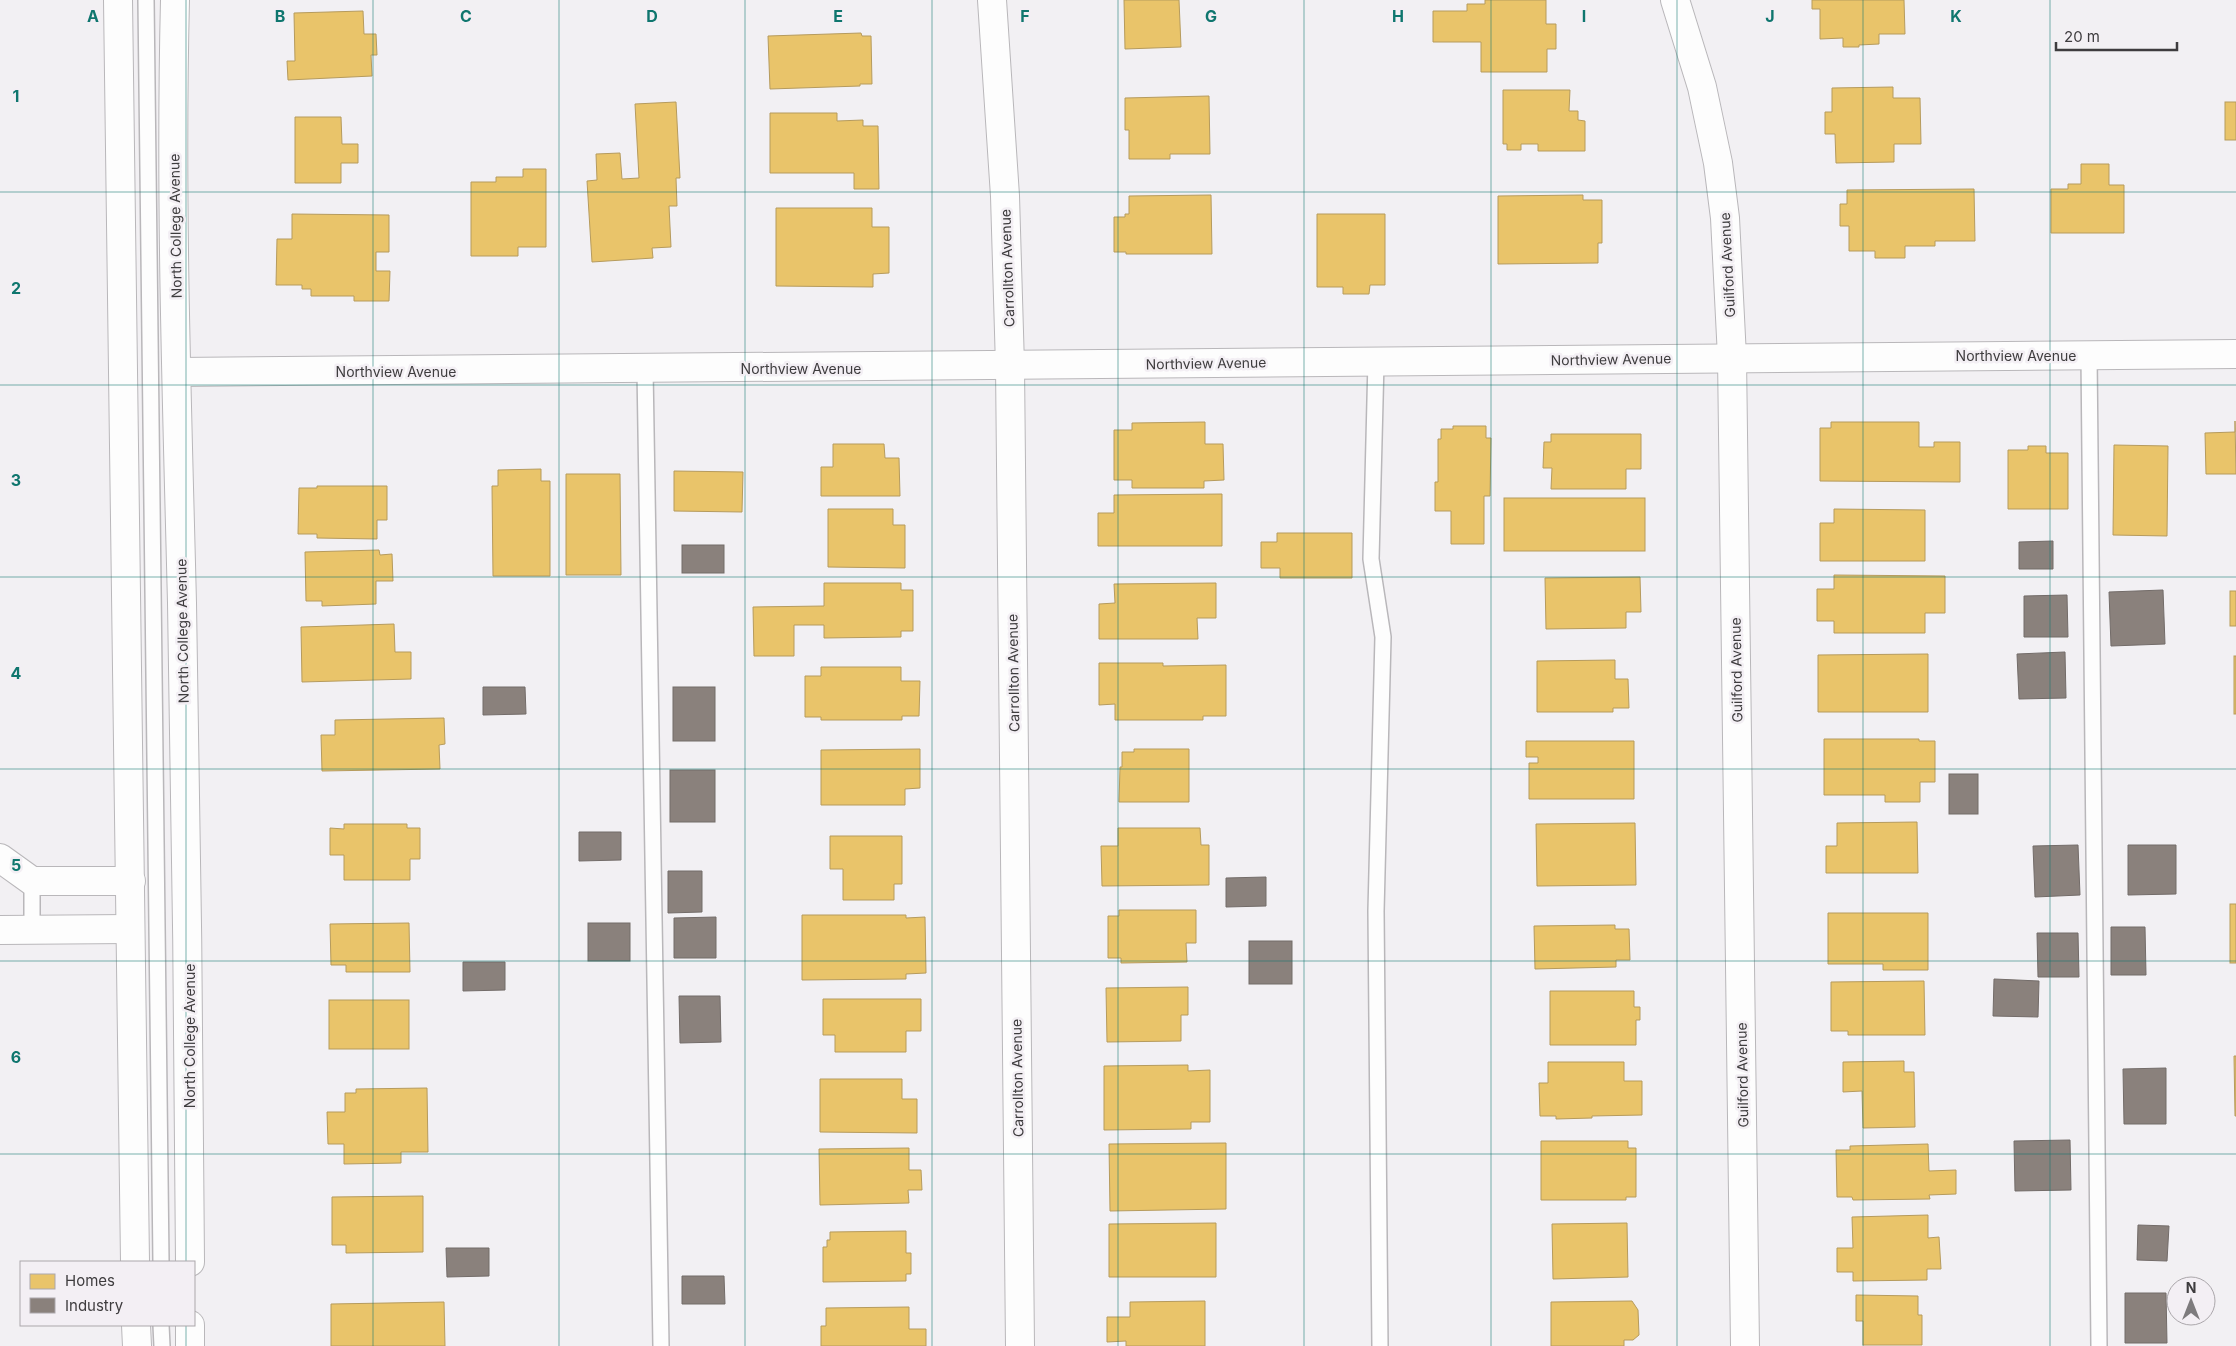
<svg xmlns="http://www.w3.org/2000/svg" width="2236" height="1346" viewBox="0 0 2236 1346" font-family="Inter,sans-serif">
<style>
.homes{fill:#e9c46a;stroke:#b69b5d}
.industry{fill:#8a817c;stroke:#736c69}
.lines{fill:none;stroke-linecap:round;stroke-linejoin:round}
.service-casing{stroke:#b9b7ba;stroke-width:18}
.minor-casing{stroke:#b9b7ba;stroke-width:30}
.secondary-casing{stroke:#b9b7ba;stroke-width:30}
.service{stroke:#fdfdfd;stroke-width:15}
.minor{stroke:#fdfdfd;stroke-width:28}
.secondary{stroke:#fdfdfd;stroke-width:28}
.grid{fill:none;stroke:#0f766e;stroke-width:1;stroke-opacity:0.55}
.labels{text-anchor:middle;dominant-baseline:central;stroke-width:5;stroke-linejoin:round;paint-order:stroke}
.street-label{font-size:14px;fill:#3e3c3e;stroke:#f3eff4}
.grid-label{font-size:16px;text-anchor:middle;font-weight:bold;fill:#0f766e;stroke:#f3eff4;stroke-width:5;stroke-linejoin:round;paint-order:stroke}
</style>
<rect width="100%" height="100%" fill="#f2f0f3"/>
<!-- homes -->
<g class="homes">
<polygon points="1124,0 1179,0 1181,47 1125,49"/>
<polygon points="1485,0 1546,0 1546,24 1556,24 1556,49 1547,49 1547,72 1481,72 1481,42 1433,42 1433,11 1467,11 1467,4 1485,4"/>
<polygon points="1812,0 1904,0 1905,34 1879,34 1879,44 1859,45 1859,47 1843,47 1843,38 1820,39 1820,9 1812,9"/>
<polygon points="363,11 364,34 376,34 377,55 371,55 372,76 288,80 287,61 295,61 294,13"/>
<polygon points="861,33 862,36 871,36 872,84 860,84 860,86 770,89 768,36"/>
<polygon points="1893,87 1893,98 1920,98 1921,144 1894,144 1894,162 1836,163 1835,134 1825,134 1825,112 1832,112 1832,88"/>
<polygon points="1503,90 1570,90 1569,111 1578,111 1578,120 1585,121 1585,151 1538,151 1538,144 1521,144 1521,150 1507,150 1507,144 1503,144"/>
<polygon points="1209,96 1210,154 1170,154 1170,159 1129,159 1129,130 1125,130 1125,98"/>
<polygon points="676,102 680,178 676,178 677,206 669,206 671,247 652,248 653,258 592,262 587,181 597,180 596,154 620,153 622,179 639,178 635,104"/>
<rect x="2225" y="102" width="11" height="38"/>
<polygon points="770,113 837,113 837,121 863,120 863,126 878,126 879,189 854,189 854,173 770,173"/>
<polygon points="295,117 341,117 342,144 358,144 358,163 341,163 341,183 295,183"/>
<polygon points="2081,164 2109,164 2109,185 2124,185 2124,233 2051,233 2051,189 2068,189 2068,184 2081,184"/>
<polygon points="523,169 546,169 546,247 518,247 518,256 471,256 471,182 496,182 496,177 523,177"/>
<polygon points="1974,189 1975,241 1935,241 1935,246 1905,246 1905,258 1875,258 1875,251 1849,251 1849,226 1840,226 1840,204 1847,204 1847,190"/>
<polygon points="1211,195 1212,254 1126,254 1126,252 1114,252 1114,217 1125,217 1125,214 1129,214 1129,196"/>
<polygon points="1583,195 1583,200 1602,200 1602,243 1598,243 1598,263 1498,264 1498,196"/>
<polygon points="776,208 872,208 872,227 889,227 889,273 873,274 873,287 776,286"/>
<polygon points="292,214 389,215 389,252 376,252 376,271 390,271 389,301 354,301 354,296 311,296 311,289 302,289 302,285 276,285 277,239 292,239"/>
<polygon points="1317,214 1385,214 1385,285 1370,285 1369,294 1343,294 1343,287 1317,287"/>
<polygon points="2235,421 2236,474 2206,474 2205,433 2235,432"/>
<polygon points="1205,422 1205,444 1223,444 1224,480 1204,481 1204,488 1132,488 1132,480 1114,480 1114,430 1132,430 1132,423"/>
<polygon points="1831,422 1919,422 1919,447 1934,447 1934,442 1960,442 1960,482 1820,481 1820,428 1831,428"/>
<polygon points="1453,426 1486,426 1486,438 1491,438 1490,496 1484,496 1484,544 1451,544 1451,511 1435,511 1435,482 1438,482 1438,439 1441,439 1441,429 1453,429"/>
<polygon points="1551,434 1641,434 1641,469 1626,469 1626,489 1551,489 1552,468 1543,468 1544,442 1551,442"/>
<polygon points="833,444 884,444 885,458 899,458 900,496 821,496 821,467 833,467"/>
<polygon points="2114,445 2168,446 2167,536 2113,535"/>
<polygon points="2028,446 2046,446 2046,453 2068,453 2068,509 2008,509 2008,450 2028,450"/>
<polygon points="541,469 541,481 550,481 550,576 493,576 492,486 498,486 498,470"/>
<polygon points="674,471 743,472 742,512 674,511"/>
<polygon points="566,474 620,474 621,575 566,575"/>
<polygon points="317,486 387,486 387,520 377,520 377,539 317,538 317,534 298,534 299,488 317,488"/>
<polygon points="1222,494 1222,546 1098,546 1098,513 1114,513 1114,495"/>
<rect x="1504" y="498" width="141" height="53"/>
<polygon points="828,509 893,509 893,525 905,525 905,568 828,567"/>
<polygon points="1834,509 1925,510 1925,561 1820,561 1820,523 1834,523"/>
<polygon points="1277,533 1352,533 1352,578 1280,578 1280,568 1261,568 1261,542 1277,542"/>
<polygon points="379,550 380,555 392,554 393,581 376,581 376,604 322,606 322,601 306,601 305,552"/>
<polygon points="1834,575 1945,576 1945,613 1925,613 1925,633 1834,633 1834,621 1817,621 1817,589 1834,589"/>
<polygon points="1640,577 1641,612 1626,612 1626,628 1546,629 1545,578"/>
<polygon points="824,583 901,583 901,590 913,590 913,631 901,631 901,637 824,638 824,625 794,625 794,656 754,656 753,607 824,606"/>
<polygon points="1216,583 1216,618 1197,618 1198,639 1099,639 1099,604 1115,603 1114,584"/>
<rect x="2230" y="591" width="6" height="35"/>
<polygon points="394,624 395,652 411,652 411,679 302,682 301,627"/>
<polygon points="1928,654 1928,712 1818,712 1818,655"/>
<rect x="2234" y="656" width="2" height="58"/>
<polygon points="1615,660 1615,679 1628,679 1629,708 1613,708 1613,712 1537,712 1537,661"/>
<polygon points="1099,663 1163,663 1163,666 1226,665 1226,716 1203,716 1203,720 1115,720 1115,704 1099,705"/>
<polygon points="821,667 901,667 901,681 920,681 919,716 902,716 902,720 821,720 821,717 805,717 805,676 821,676"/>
<polygon points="444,718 445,744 439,745 440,769 322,771 321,735 335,735 335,720"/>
<polygon points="1824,739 1919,739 1919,741 1935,741 1935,782 1920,782 1920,802 1885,802 1885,795 1824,795"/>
<polygon points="1526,741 1634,741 1634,799 1529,799 1529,763 1538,763 1538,757 1526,757"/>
<polygon points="920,749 920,788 905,789 905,805 821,805 821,750"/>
<polygon points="1134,749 1189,749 1189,802 1119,802 1120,767 1122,767 1122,752 1134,752"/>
<polygon points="1917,822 1918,873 1826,873 1826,846 1837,846 1837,823"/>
<polygon points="1635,823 1636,885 1537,886 1536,824"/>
<polygon points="344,824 407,824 407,828 420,828 420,859 410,859 410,880 344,880 344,855 330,855 330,828 344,829"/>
<polygon points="1118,828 1200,828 1201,845 1209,845 1209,885 1102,886 1101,846 1118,846"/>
<polygon points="830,836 902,836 902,884 894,884 894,900 843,900 843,869 830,869"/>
<rect x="2230" y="904" width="6" height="59"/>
<polygon points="1119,910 1196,910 1196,943 1186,943 1187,962 1121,963 1121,958 1108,958 1108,916 1119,916"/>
<polygon points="1828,913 1928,913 1928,970 1883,970 1883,964 1828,964"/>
<polygon points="802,915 906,915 906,918 925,917 926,973 906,974 906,979 802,980"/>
<polygon points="409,923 410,972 346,972 346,965 331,965 330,924"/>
<polygon points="1615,925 1615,929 1629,929 1630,960 1616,960 1616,967 1535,969 1534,926"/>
<polygon points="1924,981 1925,1035 1848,1035 1848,1031 1831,1031 1831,982"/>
<polygon points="1188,987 1188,1015 1181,1015 1181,1041 1107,1042 1106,988"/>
<polygon points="1550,991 1634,991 1634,1007 1640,1007 1640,1020 1636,1020 1636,1045 1550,1045"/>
<polygon points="823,999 921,999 921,1031 906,1031 906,1052 835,1052 835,1035 823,1035"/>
<rect x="329" y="1000" width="80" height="49"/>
<polygon points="2234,1056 2236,1056 2236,1116 2235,1116"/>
<polygon points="1904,1061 1904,1072 1914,1072 1915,1127 1863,1128 1862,1091 1843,1092 1843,1062"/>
<polygon points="1548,1062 1624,1062 1624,1081 1642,1081 1642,1115 1592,1116 1592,1118 1556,1119 1556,1116 1540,1116 1539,1083 1548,1083"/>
<polygon points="1188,1065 1188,1071 1210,1070 1210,1122 1191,1122 1191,1129 1104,1130 1104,1066"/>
<polygon points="820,1079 902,1079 902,1099 917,1099 917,1133 820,1132"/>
<polygon points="427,1088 428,1152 401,1152 401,1163 344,1164 344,1144 328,1144 327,1112 345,1112 345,1093 356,1093 356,1089"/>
<polygon points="1541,1141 1628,1141 1628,1148 1636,1148 1636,1197 1626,1197 1626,1200 1541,1200"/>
<polygon points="1226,1143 1226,1209 1110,1211 1109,1144"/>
<polygon points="1928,1144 1929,1171 1956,1170 1956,1194 1929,1195 1930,1199 1853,1200 1852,1197 1837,1197 1836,1150 1850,1150 1850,1146"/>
<polygon points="909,1148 909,1170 921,1170 922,1190 908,1190 909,1203 820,1205 819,1149"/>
<polygon points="423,1196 423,1252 346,1253 346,1245 332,1245 332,1197"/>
<polygon points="1928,1215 1928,1238 1939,1237 1941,1269 1927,1269 1927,1280 1853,1281 1853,1272 1837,1272 1837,1248 1853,1248 1852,1217"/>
<polygon points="1216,1223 1216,1277 1109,1277 1109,1224"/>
<polygon points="1627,1223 1628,1277 1553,1279 1552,1224"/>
<polygon points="906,1231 906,1253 911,1253 911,1274 906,1274 906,1281 823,1282 823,1247 827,1247 827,1240 830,1240 830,1232"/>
<polygon points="1856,1295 1918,1296 1918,1315 1922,1315 1922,1345 1863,1345 1863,1321 1856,1321"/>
<polygon points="1205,1301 1205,1346 1126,1346 1126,1341 1107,1342 1107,1317 1130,1317 1130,1302"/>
<polygon points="1632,1301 1638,1310 1639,1335 1633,1340 1624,1340 1624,1346 1551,1346 1551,1302"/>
<polygon points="444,1302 445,1346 331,1346 331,1304"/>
<polygon points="909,1307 909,1329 926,1329 926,1346 821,1346 821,1326 826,1326 826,1308"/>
</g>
<!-- industry -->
<g class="industry">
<polygon points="2053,541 2053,569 2019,569 2019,542"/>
<rect x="682" y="545" width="42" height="28"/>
<polygon points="2163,590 2165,644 2111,646 2109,592"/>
<polygon points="2067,595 2068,637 2024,637 2024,596"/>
<polygon points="2065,652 2066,698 2019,699 2017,654"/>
<polygon points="483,687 525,687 526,714 483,715"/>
<rect x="673" y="687" width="42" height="54"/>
<rect x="670" y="770" width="45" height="52"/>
<rect x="1949" y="774" width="29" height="40"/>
<polygon points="579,832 621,832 621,860 579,861"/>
<polygon points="2078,845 2080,895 2035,897 2033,846"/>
<polygon points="2128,845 2176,845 2176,894 2128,895"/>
<polygon points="668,871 702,871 702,912 668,913"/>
<polygon points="1266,877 1266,906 1226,907 1226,878"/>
<polygon points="716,917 716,958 674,958 674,918"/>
<rect x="588" y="923" width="42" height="38"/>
<polygon points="2111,927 2145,927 2146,975 2111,975"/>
<polygon points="2037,933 2078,933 2079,977 2038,977"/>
<rect x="1249" y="941" width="43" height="43"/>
<polygon points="463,962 505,962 505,990 463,991"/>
<polygon points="1994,979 2039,981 2038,1017 1993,1016"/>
<polygon points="679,996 720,996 721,1042 680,1043"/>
<polygon points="2166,1068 2166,1124 2124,1124 2123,1069"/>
<polygon points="2070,1140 2071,1190 2015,1191 2014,1141"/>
<polygon points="2138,1225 2169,1226 2167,1261 2137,1260"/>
<polygon points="446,1248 489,1248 489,1276 447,1277"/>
<polygon points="682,1276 724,1276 725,1304 682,1304"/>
<polygon points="2125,1293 2166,1293 2167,1343 2125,1343"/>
</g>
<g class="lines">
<!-- service casing -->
<g class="service-casing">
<g id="service">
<polyline points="146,0 161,1262"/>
<polyline points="2089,355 2099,1346"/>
<polyline points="1376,361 1371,559 1383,637 1376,911 1380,1346"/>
<polyline points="645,369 661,1346"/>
<polyline points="32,881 32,929"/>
<polyline points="161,1325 162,1346"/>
</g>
</g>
<!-- minor casing -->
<g class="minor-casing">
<g id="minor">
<polyline points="992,0 1005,196 1010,366 1020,1346"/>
<polyline points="1675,0 1702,87 1718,163 1725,218 1732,357 1745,1346"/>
<polyline points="177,372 2236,354"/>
<polyline points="0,858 32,881 131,881"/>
<polyline points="0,930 130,929"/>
</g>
</g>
<!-- secondary casing -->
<g class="secondary-casing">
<g id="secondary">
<polyline points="118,0 135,1262"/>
<path d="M175,0c-5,201 2,402 7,603 4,220 7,439 8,659"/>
<polyline points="136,1325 137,1346"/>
<polyline points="190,1325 190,1346"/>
</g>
</g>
<!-- service -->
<use href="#service" class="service"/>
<!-- minor -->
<use href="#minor" class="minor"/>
<!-- secondary -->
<use href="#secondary" class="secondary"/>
</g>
<!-- grid -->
<path class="grid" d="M186,0v1262M373,0v1346M559,0v1346M745,0v1346M932,0v1346M1118,0v1346M1304,0v1346M1491,0v1346M1677,0v1346M1863,0v1346M2050,0v1346M0,192h2236M0,385h2236M0,577h2236M0,769h2236M0,961h2236M0,1154h2236M186,1325v21"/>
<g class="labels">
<!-- street labels -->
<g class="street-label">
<text transform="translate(175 226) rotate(-91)">North College Avenue</text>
<text transform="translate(1727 265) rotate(-93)">Guilford Avenue</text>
<text transform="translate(1007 268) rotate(-92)">Carrollton Avenue</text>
<text x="2016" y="355">Northview Avenue</text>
<text transform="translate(1611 359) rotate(-1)">Northview Avenue</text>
<text transform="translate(1206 363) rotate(-1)">Northview Avenue</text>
<text x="801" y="368">Northview Avenue</text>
<text x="396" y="371">Northview Avenue</text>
<text transform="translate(182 631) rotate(-91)">North College Avenue</text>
<text transform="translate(1736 670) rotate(-91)">Guilford Avenue</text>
<text transform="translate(1013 673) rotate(-91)">Carrollton Avenue</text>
<text transform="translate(189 1036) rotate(-90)">North College Avenue</text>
<text transform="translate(1742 1075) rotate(-91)">Guilford Avenue</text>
<text transform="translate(1017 1078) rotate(-91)">Carrollton Avenue</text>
</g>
</g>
<g class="grid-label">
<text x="93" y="22">A</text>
<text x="280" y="22">B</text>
<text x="466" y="22">C</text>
<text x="652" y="22">D</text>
<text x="838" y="22">E</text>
<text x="1025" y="22">F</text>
<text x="1211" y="22">G</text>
<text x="1398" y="22">H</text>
<text x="1584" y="22">I</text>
<text x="1770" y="22">J</text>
<text x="1956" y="22">K</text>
<text x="16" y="102">1</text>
<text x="16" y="294">2</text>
<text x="16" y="486">3</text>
<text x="16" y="679">4</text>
<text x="16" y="871">5</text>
<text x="16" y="1063">6</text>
</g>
<!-- legend -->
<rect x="20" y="1261" width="175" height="65" fill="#f3eff4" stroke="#aba7ab"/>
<rect x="30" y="1274" width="25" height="15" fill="#e9c46a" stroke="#aba7ab"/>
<text x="65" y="1286" font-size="15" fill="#3e3c3e">Homes</text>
<rect x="30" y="1298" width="25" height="15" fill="#8a817c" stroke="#aba7ab"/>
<text x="65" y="1311" font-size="15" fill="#3e3c3e">Industry</text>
<!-- north arrow -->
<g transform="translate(2191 1301)"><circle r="24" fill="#f3eff4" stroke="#aba7ab"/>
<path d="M0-4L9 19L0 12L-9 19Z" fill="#7d7b7d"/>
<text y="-8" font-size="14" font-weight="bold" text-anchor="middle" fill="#3e3c3e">N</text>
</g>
<!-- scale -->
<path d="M2056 42v8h121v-8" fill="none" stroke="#3e3c3e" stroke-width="2.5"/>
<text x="2064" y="42" font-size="15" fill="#3e3c3e" stroke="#f3eff4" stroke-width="4" paint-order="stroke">20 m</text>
</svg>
